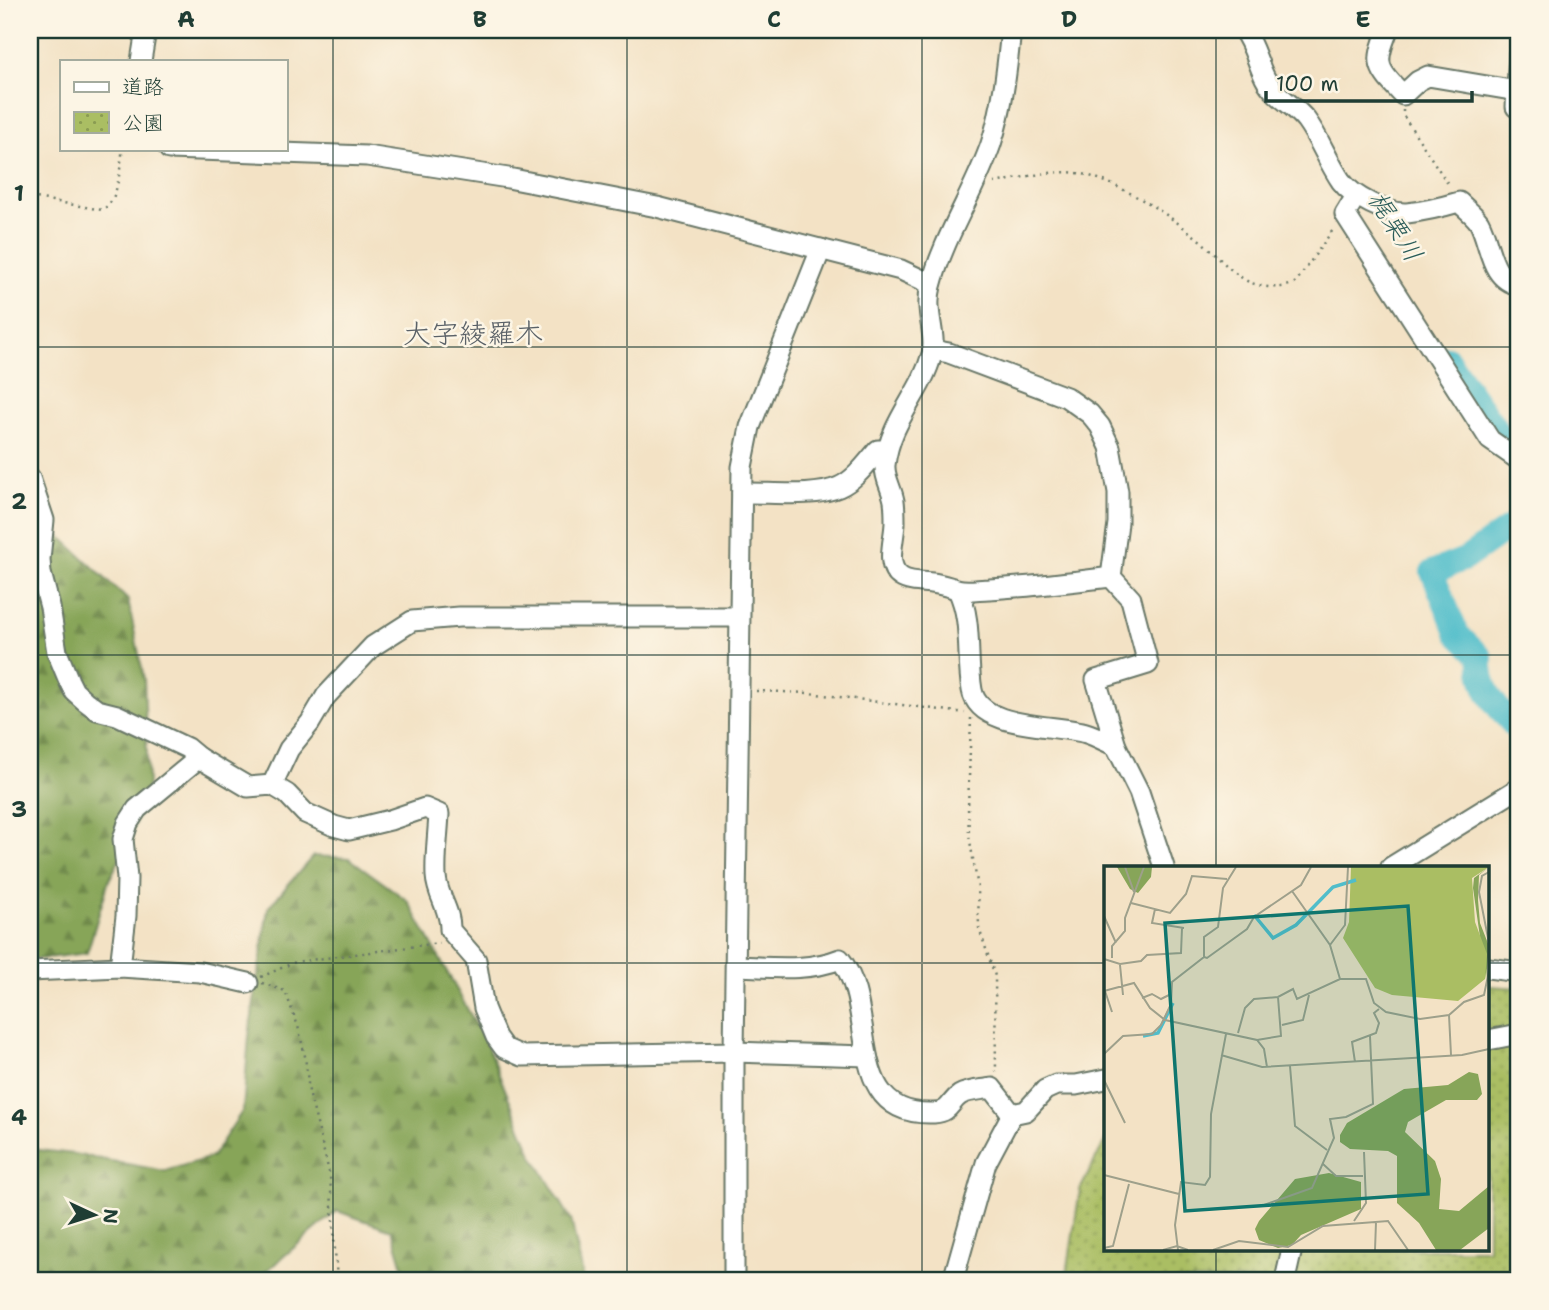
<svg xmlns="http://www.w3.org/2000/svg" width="1549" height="1310" viewBox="0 0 1549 1310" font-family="'Shantell Sans','Klee One',sans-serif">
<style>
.forest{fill:url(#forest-firs);stroke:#537146;stroke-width:2}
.park{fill:url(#park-dots);stroke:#647e4c;stroke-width:2}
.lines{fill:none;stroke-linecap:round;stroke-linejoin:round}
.river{stroke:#50bdca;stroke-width:24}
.minor-casing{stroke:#697767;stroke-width:23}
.path{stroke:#697767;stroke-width:2.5;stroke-dasharray:2 5;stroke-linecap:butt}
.minor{stroke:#fff;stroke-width:19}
.grid{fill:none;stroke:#1f3d34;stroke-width:2;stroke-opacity:0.55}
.labels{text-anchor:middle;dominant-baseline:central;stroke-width:5;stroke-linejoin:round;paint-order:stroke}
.water-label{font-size:26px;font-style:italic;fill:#2b5d5a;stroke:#fcf5e5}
.quarter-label{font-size:28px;fill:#5b6268;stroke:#fcf5e5}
.inset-river{fill:none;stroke:#50bdca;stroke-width:3.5}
.inset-road{fill:none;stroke:#9ea08b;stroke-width:2}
.view{fill:#0f766e;fill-opacity:0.15;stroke:#0f766e;stroke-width:3.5}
.inset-edge{fill:none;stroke:#1f3d34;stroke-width:3.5}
.neatline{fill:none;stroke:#1f3d34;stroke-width:2.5}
.grid-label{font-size:23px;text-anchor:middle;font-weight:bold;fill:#1f3d34}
</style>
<defs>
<pattern id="forest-firs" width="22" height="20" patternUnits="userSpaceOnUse" patternTransform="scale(1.75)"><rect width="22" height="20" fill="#87a559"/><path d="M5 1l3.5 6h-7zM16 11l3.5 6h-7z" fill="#6e884a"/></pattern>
<pattern id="park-dots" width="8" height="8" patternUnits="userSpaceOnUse" patternTransform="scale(1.75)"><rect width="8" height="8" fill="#aabe63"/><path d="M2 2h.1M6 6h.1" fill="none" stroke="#8a9c52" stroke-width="1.8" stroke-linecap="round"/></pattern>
</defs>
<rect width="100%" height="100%" fill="#fcf5e5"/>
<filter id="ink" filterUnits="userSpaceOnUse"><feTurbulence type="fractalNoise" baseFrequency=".0143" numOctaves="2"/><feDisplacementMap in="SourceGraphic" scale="14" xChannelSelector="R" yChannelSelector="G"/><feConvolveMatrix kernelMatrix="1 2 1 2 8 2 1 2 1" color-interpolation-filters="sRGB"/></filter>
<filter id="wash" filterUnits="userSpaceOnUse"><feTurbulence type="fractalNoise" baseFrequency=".00686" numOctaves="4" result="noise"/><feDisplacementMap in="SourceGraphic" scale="28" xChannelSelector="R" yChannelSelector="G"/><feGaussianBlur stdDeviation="1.57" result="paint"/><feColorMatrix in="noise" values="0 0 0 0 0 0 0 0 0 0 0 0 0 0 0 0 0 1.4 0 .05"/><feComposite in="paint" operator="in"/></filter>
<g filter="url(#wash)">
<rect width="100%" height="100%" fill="#f3e2c5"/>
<!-- forest -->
<g class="forest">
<polygon points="30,514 62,538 128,600 144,679 148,784 130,839 109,880 87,953 30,960"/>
<polygon points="313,856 349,858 408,901 485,1041 532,1154 571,1219 584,1280 407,1280 392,1230 337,1211 256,1280 30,1280 30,1149 74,1154 165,1171 212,1157 243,1110 249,1036 268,908"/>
</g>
<!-- park -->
<polygon class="park" points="1488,986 1519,988 1519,1280 1066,1280 1080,1190 1106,1139 1106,1249 1488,1249"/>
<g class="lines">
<!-- river -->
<g class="river">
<polyline points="1447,358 1504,440 1519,450"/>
<path d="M1519,521l-54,38 -33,13 26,63 23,22c-3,32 18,53 38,74"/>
</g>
</g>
</g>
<g filter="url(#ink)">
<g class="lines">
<!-- minor casing -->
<g class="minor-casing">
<g id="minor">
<path d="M1011,30c-4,38 -8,77 -20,114 -17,49 -47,92 -60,142 -7,26 6,47 1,68 -11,41 -42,66 -47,111 -1,12 7,24 9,36 1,7 1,15 1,21 0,17 -11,44 6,55 7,5 22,5 31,6 9,1 17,4 25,6 10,3 22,0 32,0 41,-2 81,-7 122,-12"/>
<path d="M1243,30c11,15 14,32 22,48 9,18 29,27 41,42 14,19 22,42 35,61 12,16 45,33 66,32 18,-2 35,-6 52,-11 6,6 15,13 20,20 12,22 10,57 40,63"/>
<path d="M1388,30c-14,35 -11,38 15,65l15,-14 10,-5 89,15"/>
<polyline points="141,61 146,30"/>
<polyline points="1516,107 1519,53"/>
<polyline points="169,149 367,156 508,178 657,207 901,270 931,284"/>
<polyline points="1356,196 1345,214 1490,440 1519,460"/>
<polyline points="933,350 949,353 1066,397 1090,414 1100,426 1110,447 1118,492 1118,523 1111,577"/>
<path d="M30,478l14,42 -4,39 1,14 9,34 7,45 12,29 5,10 11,10 12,9 20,5 70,33 12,10 49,29 24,-2 15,9 18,19 29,13 15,4 41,-10 35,-12 14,6c-1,20 -4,42 -3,62 1,20 15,34 14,54l26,30 8,48 12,29 8,11 18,8 212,-4 133,4"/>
<path d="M742,493c27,-1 72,5 97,-6 16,-7 28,-24 39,-37h9"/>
<polyline points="1111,577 1131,599 1148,664 1096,680 1116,746 1139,792 1164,867"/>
<path d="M958,590c15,31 8,67 14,100 7,40 85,34 114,43 10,3 20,9 30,13"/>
<polyline points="272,785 289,749 310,723 326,696 373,646 412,621 459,617 739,617"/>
<polyline points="1391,867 1519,788"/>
<path d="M736,966c34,1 72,6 104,-7 40,48 1,158 94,154 17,-1 15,-11 26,-18 8,-5 22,-5 32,-7l20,26"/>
<polyline points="120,967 126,916 127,878 123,839 128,823 137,809 199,758"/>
<polyline points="1488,968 1519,972"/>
<polyline points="30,971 120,967 200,972 248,983"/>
<polyline points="1488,1040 1519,1034"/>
<polyline points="1012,1114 1026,1111 1045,1090 1056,1085 1076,1085 1106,1079"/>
<polyline points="734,1280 734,1052 742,467 750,427 821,249"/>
<polyline points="953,1280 986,1163 1012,1114"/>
<polyline points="1285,1280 1292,1249"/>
</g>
</g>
<!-- path -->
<g class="path">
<polyline points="1403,110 1403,115 1450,187"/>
<path d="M994,183c29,-5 67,-17 96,-7 37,12 75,36 106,61 18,14 33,35 53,45 14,6 34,8 47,0l39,-55"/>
<path d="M30,197l72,13c18,-10 17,-42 21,-61"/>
<polyline points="756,691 809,693 965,713"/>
<polyline points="971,718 968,808 969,835 978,888 979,928 995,976 996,1072"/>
<polyline points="261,977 295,962 439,943"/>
<polyline points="262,983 285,991 298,1026 305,1056 309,1092 330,1176 337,1280"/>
</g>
<!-- minor -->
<use href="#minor" class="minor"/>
</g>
</g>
<!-- grid -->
<path class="grid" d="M333,30v1250M627,30v1250M922,30v1250M1216,30v837M30,347h1489M30,655h1489M30,963h1076M1488,963h31M1216,1249v31"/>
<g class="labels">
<!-- water labels -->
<g class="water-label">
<text transform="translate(1396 226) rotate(58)">梶栗川</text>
</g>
<!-- quarter labels -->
<g class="quarter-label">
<text x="473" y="333">大字綾羅木</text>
</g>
</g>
<!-- overview -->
<g transform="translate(1104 866)">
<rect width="385" height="385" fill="#f3e2c5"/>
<path d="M13,1h35l-1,10 -13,16 -8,-4zM385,1l-10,8 -1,25 2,23 9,23 -3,33 -13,-91 1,-10zM365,206l9,2 4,20 -5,6h-31l-38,22 -3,10 30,29 6,18 -2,30 20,2 30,-25v42l-29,22h-24l-17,-27 -22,-20v-47l-9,-5 -38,-2 -10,-7v-7l7,-12 57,-34 44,-4zM225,307l32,9v27l-60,26 -9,10 -14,3 -19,-8 -4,-11 4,-8 36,-42z" fill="#87a559"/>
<path d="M247,1h138l-17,11 3,44 12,32 -2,25 -27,22 -66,-6 -17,-7 -32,-50 6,-16z" fill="#aabe63"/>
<path class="inset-river" d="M150,49l19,23 23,-13 37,-38 23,-7M39,170l15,-3 15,-30"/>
<path class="inset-road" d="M21,1l9,25M385,6l-7,4 -3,16 10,51M188,25l38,54 10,34M27,37l39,10 16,-19 6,-18 35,3M51,43l-3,14 32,5M0,50l12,27M226,79l15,-20 3,-58M100,91l3,1 40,-29 7,-12 47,-32 10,-18M8,92v-12l13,-15v-13l19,-51M0,93l16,5 21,-3 6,-6 34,-2 1,-25M16,99l3,30M0,125l30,-8 16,25 15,12 92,20 7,9 3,18M1,125l7,21M38,132l10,-4 9,5 10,-5M345,149l2,40M178,159l21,-5 6,-25M134,167l7,-25 9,-9 24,-2 15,-8 4,10 43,-20h26l8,24 12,9 34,7 29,-4 15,-13 20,-7 5,-24M153,174l24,-4 -3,-39M0,188l19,-18 29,-2 9,-9 10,-21 1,-22 32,-25v-20l14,-10 5,-39 13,-21M117,189l41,12 200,-12 27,-6M251,196l-3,-20 24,-9 3,-10 -5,-10 5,-4M186,200l5,60 32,24M0,214l21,43M219,298l13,12h27M0,309l75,19M160,339l48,-17 22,-50 -4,-19 16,-2 27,-13 -3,-68M250,355l12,-18 -2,-51M0,382l9,-2 16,-62M59,384l14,-4 11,4M74,384l-3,-25 6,-43 24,3 5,-8 1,-63 15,-80M109,384l26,-9 49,6 35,-21 65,-5 20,29M271,384l1,-28"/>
<path class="view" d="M304,40l20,288 -243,17 -20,-288z"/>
<rect width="385" height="385" class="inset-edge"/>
</g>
<!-- margin -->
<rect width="1549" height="1310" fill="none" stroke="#fcf5e5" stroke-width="77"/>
<!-- legend -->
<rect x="60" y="60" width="228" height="91" fill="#fcf5e5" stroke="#a4ab9e" stroke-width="2"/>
<rect x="74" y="82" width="35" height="10" fill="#ffffff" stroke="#a4ab9e" stroke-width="2"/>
<text x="122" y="94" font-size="21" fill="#1f3d34">道路</text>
<rect x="74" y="112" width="35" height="21" fill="url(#park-dots)" stroke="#a4ab9e" stroke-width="2"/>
<text x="122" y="130" font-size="21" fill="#1f3d34">公園</text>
<!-- north arrow -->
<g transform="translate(94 1215) rotate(94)" stroke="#fcf5e5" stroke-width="5" paint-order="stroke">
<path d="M0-5L12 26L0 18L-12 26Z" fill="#1f3d34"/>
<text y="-10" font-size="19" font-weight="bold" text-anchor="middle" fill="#1f3d34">N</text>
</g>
<!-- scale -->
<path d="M1266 91v10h206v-10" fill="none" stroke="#1f3d34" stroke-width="3.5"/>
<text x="1276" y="91" font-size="21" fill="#1f3d34" stroke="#fcf5e5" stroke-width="5" paint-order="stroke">100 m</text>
<rect x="38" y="38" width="1472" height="1234" class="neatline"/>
<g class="grid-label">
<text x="186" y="27">A</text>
<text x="480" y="27">B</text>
<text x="774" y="27">C</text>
<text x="1069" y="27">D</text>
<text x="1363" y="27">E</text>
<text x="19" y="201">1</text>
<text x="19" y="509">2</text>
<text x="19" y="817">3</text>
<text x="19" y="1125">4</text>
</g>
</svg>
